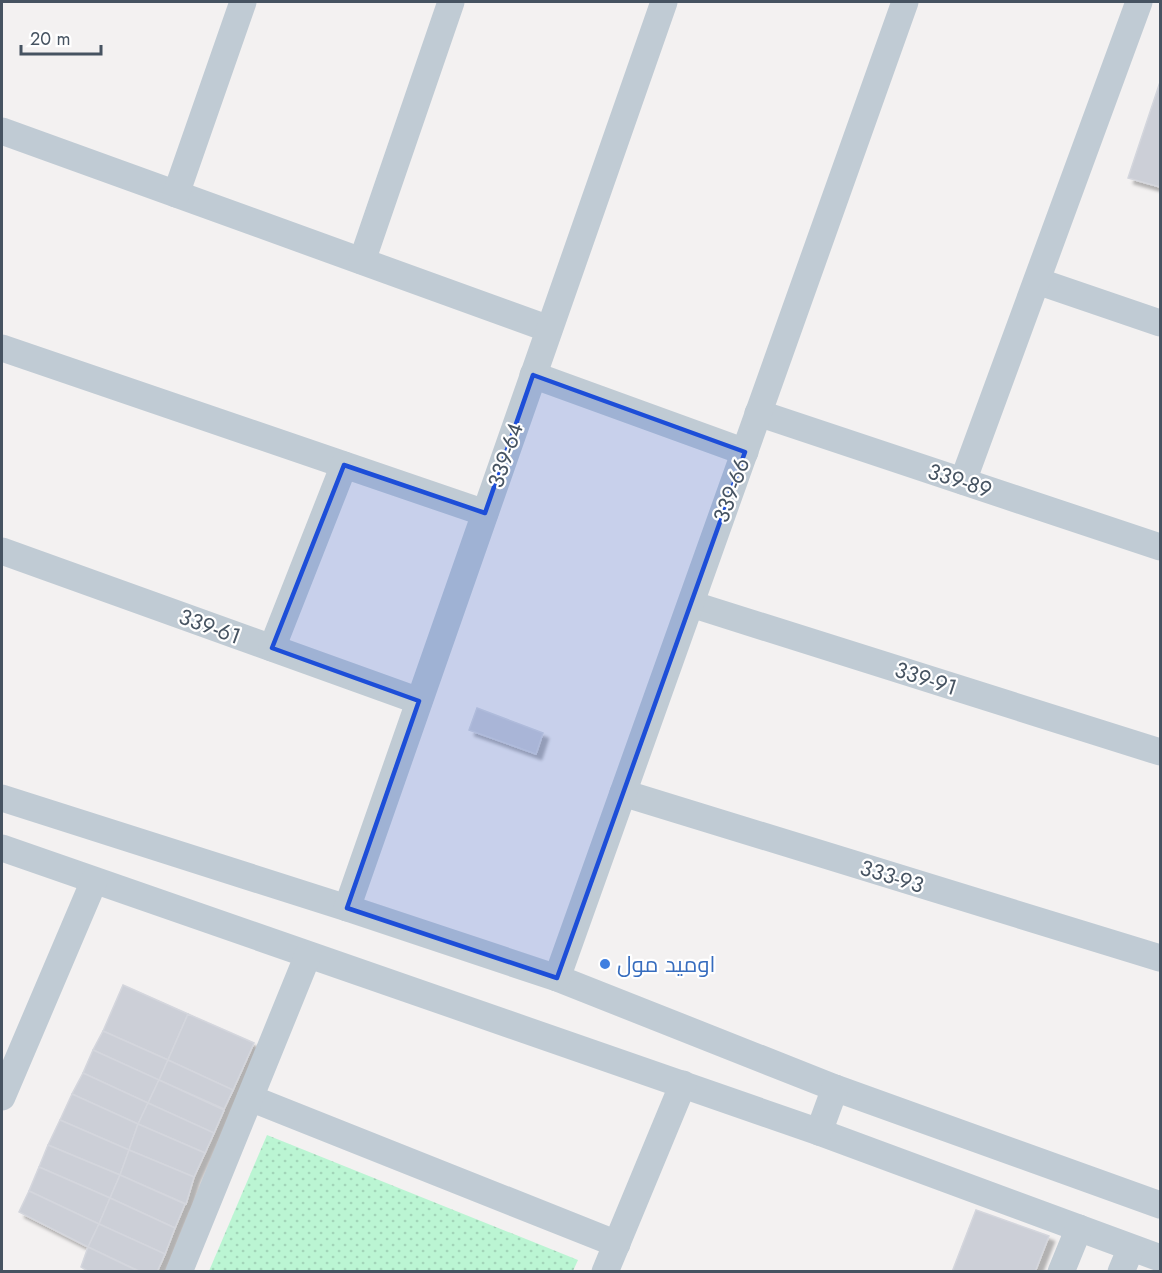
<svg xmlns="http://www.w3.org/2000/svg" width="1162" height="1273" viewBox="0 0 1162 1273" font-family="Jost,Cairo,sans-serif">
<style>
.park{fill:url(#park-dots)}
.building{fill:#cccfd7;stroke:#d4d6dd;stroke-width:1.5;filter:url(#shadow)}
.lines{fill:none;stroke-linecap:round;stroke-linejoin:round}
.minor{stroke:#c0cbd4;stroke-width:27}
.marked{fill:#1d4ed8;fill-opacity:0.2;stroke:#1d4ed8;stroke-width:4.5;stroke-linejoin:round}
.shop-dot{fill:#3f7fe0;stroke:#fff;stroke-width:2}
.labels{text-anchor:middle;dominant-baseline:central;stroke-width:4.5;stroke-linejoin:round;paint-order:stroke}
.street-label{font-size:22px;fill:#465361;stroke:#fff}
.shop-label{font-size:22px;fill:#366cbe;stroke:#fff;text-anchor:start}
</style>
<defs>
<pattern id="park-dots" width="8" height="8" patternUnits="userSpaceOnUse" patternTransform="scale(1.5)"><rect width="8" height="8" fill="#bbf5d3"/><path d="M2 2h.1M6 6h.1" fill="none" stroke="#a2d4b8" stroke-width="1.8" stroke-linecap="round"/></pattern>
<filter id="shadow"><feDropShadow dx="5.5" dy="5.5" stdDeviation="1.5" flood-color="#0004"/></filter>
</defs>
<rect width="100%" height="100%" fill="#f3f1f1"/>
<!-- park -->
<polygon class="park" points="267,1135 578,1260 573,1271 209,1271"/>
<!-- building -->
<g class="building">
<polygon points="1160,82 1160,187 1128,178"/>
<polygon points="477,708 543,733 536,754 469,730"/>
<polygon points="123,985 188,1014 168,1060 103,1031"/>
<polygon points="188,1014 254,1043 233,1090 168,1060"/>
<polygon points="103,1031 168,1060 159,1080 93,1050"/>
<polygon points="93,1050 159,1080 148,1103 83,1073"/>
<polygon points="168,1060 233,1090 224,1109 159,1080"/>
<polygon points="83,1073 148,1103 138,1124 72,1094"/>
<polygon points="159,1080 224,1110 214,1133 148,1103"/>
<polygon points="72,1094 138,1124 129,1150 60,1120"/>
<polygon points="148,1103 214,1133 205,1153 138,1124"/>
<polygon points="60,1120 129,1150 120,1175 48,1145"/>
<polygon points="138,1124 205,1153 194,1177 129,1150"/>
<polygon points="48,1145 120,1175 110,1198 39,1167"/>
<polygon points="129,1150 194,1177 186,1204 120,1175"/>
<polygon points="39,1167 110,1198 99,1224 29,1191"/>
<polygon points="120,1175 185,1204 175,1228 110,1198"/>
<polygon points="29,1191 99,1224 88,1247 19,1212"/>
<polygon points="110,1198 175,1228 165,1254 99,1224"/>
<polygon points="976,1210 1049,1236 1035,1272 952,1272"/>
<polygon points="99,1224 165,1254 157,1272 141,1272 88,1247"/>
<polygon points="88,1247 140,1272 89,1272 81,1267"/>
</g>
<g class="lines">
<!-- minor -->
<g class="minor">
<polyline points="2,131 549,329"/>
<polyline points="176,194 243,2"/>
<polyline points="362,261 451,2"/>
<polyline points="1037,281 1160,323"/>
<polyline points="2,348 485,513"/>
<polyline points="533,375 745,452"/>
<polyline points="758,413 1160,547"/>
<polyline points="963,481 1139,2"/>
<polyline points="2,551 419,701"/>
<polyline points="691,604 1160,752"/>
<polyline points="272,648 344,465"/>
<polyline points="623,793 1160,958"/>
<polyline points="2,798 347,908 557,978 835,1088 1160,1205"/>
<polyline points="2,848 819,1132 1160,1258"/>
<polyline points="347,908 664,2"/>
<polyline points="557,978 905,2"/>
<polyline points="2,1097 94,881"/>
<polyline points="250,1098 617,1244"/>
<polyline points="819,1132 835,1088"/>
<polyline points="179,1272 308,955"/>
<polyline points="605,1272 683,1084"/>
<polyline points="1061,1272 1079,1228"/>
<polyline points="1121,1272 1131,1248"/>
</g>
</g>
<!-- marked area -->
<path class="marked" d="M533,375l212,77 -188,526 -210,-70 72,-207 -147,-53 72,-183 141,48z"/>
<!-- markers -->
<circle class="shop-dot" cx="605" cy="964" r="6"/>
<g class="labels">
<!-- street labels -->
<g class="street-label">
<text transform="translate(505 455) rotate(-71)">339-64</text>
<text transform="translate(960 480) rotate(18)">339-89</text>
<text transform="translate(731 490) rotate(-70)">339-66</text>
<text transform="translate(210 626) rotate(20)">339-61</text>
<text transform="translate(926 678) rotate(18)">339-91</text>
<text transform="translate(892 876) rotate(17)">333-93</text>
</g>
<!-- shop labels -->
<g class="shop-label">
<text x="617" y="964">اوميد مول</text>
</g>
</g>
<!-- border -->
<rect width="1162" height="1273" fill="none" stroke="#465361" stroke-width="6"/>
<!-- scale -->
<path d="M21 45v9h80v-9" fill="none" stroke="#465361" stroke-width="3"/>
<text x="30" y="45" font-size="18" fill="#465361" stroke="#ffffff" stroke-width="4.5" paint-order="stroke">20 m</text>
</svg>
